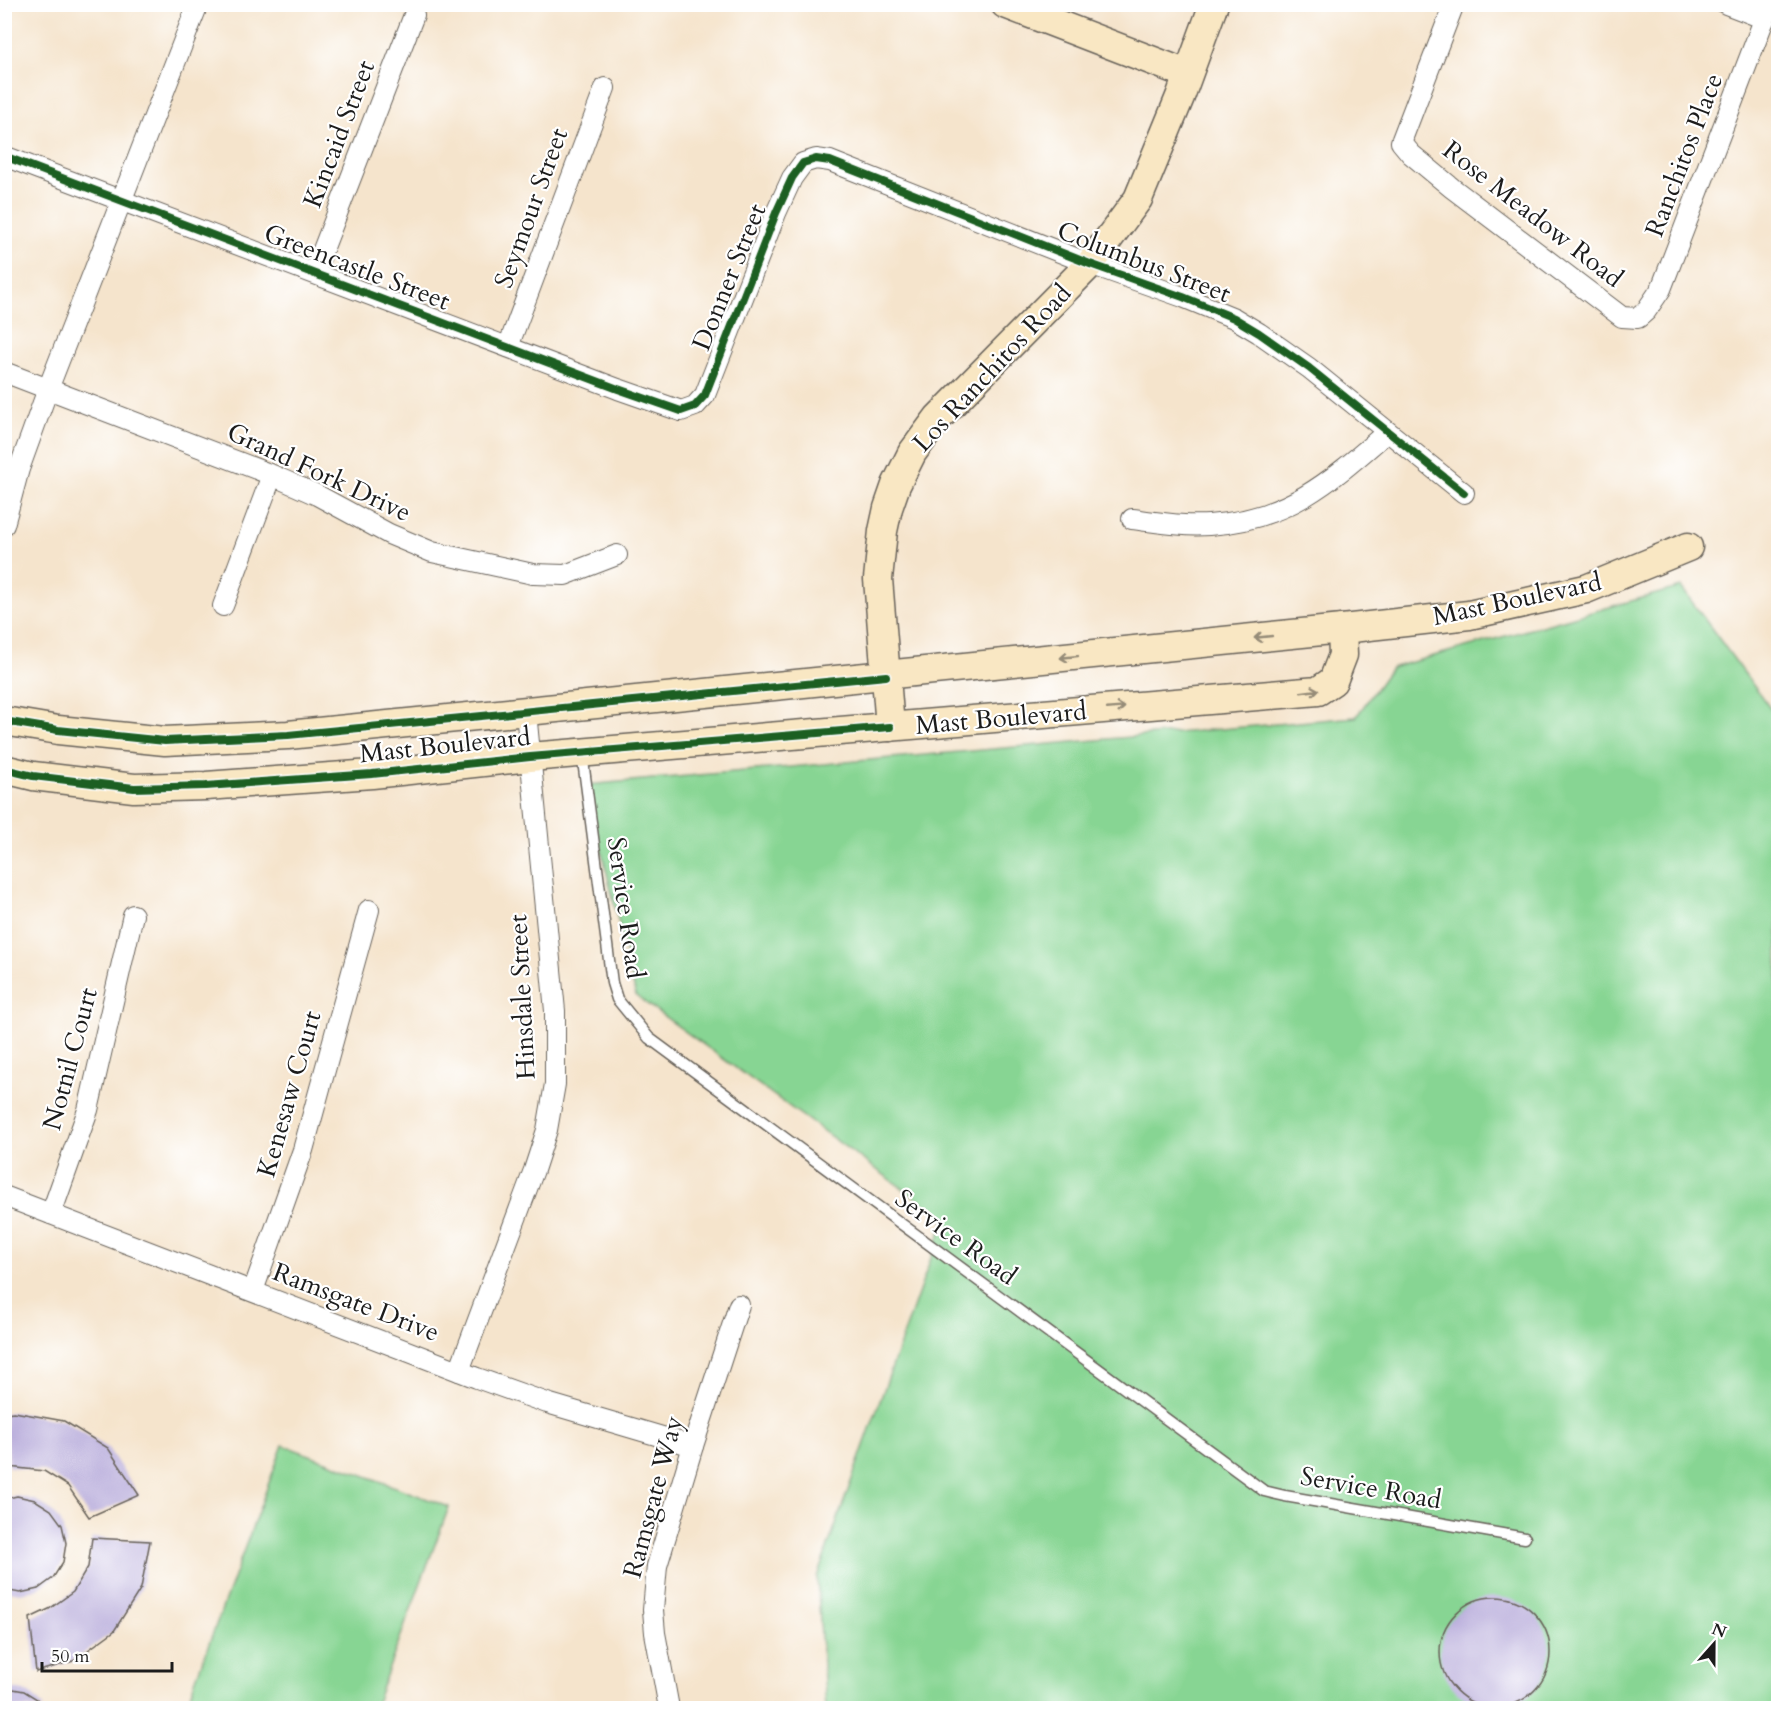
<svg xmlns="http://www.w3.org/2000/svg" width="1783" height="1713" viewBox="0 0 1783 1713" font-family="Cardo,serif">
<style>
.green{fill:#87d593;stroke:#527858;stroke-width:1.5}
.building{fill:#bcb1dd}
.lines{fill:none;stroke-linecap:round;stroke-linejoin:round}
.lane-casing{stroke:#68625a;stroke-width:13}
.street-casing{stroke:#68625a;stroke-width:22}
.secondary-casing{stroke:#68625a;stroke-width:31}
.lane{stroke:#fff;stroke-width:10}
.street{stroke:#fff;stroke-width:20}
.secondary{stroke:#f9e7c3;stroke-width:28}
.cycleway-casing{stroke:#fff;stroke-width:11}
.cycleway{stroke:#1b5e20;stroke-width:8}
.oneway{stroke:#968c78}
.labels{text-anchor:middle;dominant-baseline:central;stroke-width:4.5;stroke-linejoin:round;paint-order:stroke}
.street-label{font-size:26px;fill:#1c1c1c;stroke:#fff}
</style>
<rect width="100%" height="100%" fill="#fff"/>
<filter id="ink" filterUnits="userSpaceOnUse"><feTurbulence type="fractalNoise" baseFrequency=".0167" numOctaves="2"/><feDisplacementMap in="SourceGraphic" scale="12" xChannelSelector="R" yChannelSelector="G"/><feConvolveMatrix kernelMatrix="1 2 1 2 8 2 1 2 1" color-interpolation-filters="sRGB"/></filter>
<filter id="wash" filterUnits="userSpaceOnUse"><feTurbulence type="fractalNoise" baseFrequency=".008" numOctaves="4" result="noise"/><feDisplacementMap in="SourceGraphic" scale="24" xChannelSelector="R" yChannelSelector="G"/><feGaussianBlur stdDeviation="1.35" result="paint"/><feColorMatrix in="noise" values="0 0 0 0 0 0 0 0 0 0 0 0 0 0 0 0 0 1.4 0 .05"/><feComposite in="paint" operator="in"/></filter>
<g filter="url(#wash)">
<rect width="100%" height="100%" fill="#f5e4cc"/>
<!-- green -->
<g class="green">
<polygon points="1681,587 1778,719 1778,1708 826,1708 817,1577 945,1219 636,996 586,785 1356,717 1391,668"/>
<polygon points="283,1445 449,1507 374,1708 185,1708"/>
</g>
<g id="blocks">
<!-- building -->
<g class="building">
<polygon points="14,1412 64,1421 108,1448 139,1495 89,1517 68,1486 44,1471 9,1467 5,1413"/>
<polygon points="17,1496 35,1500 51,1510 62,1525 66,1543 63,1562 53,1578 38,1589 20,1593 4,1590 4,1499"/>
<polygon points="92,1538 150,1541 141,1588 114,1631 73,1661 36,1672 30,1618 49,1609 73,1592 88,1567"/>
<circle cx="1495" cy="1652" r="55"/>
<polygon points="8,1688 24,1691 37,1699 44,1708 4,1708 4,1689"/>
</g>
</g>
</g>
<g filter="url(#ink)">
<use href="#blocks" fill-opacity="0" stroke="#68625a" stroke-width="1.5"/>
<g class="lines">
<!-- lane casing -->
<g class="lane-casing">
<polyline id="lane" points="582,753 612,983 617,999 649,1038 1264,1491 1285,1496 1525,1538"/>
</g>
<!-- street casing -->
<g class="street-casing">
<g id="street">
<polyline points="1454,4 1401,142 1411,154 1452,188 1622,317 1638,318 1646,311 1661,289 1770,4"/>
<polyline points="1726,4 1765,19"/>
<polyline points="4,156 618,389 681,411 695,406 705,395 776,213 792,178 803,163 816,159 830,161 1090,264 1183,297 1234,318 1259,333 1309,368 1464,493"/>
<polyline points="314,273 414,15"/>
<polyline points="508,347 605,88"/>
<polyline points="4,372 272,475 317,495 389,534 432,552 533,574 565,575 617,555"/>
<path d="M1132,519c25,3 51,8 77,6 79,-5 122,-44 178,-93"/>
<polyline points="4,525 19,469 48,389 198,4"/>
<polyline points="223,606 272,475"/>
<polyline points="4,1196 477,1378 547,1403 693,1446"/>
<polyline points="51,1214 88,1110 133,915"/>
<polyline points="253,1291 303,1150 369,910"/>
<polyline points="459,1371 534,1170 547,1130 555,1084 555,1011 526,712"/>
<polyline points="669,1708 655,1633 653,1610 657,1566 693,1446 739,1305"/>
</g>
</g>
<!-- secondary casing -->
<g class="secondary-casing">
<g id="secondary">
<polyline points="1005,4 1187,74"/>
<polyline points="4,721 58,730 165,741 288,735 1342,629 1469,615 1586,589 1688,547"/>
<polyline points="890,727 878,579 883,531 888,508 896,485 912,453 938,418 1090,264 1138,199 1180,97 1214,4"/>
<polyline points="4,769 33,776 134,788 206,786 372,774 530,757 1318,691 1333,681 1343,655 1342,629"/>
</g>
</g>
<!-- lane -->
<use href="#lane" class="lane"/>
<!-- street -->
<use href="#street" class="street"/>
<!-- secondary -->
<use href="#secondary" class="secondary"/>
<!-- cycleway casing -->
<g class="cycleway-casing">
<g id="cycleway">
<polyline points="4,156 618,389 681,411 695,406 705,395 776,213 792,178 803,163 816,159 830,161 1090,264 1183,297 1234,318 1259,333 1309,368 1464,493"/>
<polyline points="4,721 58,730 165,741 288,735 886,676"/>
<polyline points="4,769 33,776 134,788 206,786 372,774 530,757 890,727"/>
</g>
</g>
<!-- cycleway -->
<use href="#cycleway" class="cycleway"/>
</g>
<!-- one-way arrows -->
<defs><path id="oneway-shaft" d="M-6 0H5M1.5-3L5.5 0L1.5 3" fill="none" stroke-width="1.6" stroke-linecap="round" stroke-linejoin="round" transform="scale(1.5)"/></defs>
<g class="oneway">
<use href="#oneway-shaft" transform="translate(1263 637) rotate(174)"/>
<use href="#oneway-shaft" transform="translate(1069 657) rotate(174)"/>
<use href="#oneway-shaft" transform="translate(1310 691) rotate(-8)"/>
<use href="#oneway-shaft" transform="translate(1116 708) rotate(-5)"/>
</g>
</g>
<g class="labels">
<!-- street labels -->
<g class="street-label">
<text transform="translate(339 134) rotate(-69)">Kincaid Street</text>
<text transform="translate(1684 155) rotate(-69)">Ranchitos Place</text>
<text transform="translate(531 208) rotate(-70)">Seymour Street</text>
<text transform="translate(1533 214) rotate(38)">Rose Meadow Road</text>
<text transform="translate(1144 262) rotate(21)">Columbus Street</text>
<text transform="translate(357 267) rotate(21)">Greencastle Street</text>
<text transform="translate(729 277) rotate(-68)">Donner Street</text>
<text transform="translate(992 368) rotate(-47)">Los Ranchitos Road</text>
<text transform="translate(319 472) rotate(25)">Grand Fork Drive</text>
<text transform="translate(1517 599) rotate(-12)">Mast Boulevard</text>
<text transform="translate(1001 718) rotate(-5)">Mast Boulevard</text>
<text transform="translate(445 745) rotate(-6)">Mast Boulevard</text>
<text transform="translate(626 908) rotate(82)">Service Road</text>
<text transform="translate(522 997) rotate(-93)">Hinsdale Street</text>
<text transform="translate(70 1059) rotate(-75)">Notnil Court</text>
<text transform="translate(289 1094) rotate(-74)">Kenesaw Court</text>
<text transform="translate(956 1237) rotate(36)">Service Road</text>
<text transform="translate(356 1302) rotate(21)">Ramsgate Drive</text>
<text transform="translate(1371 1488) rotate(10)">Service Road</text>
<text transform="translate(653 1497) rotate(-75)">Ramsgate Way</text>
</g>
</g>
<!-- margin -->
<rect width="1783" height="1713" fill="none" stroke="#fff" stroke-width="24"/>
<!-- north arrow -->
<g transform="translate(1714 1644) rotate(21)" stroke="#ffffff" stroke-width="4.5" paint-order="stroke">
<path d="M0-4.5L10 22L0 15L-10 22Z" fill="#1c1c1c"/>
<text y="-9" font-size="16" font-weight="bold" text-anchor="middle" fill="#1c1c1c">N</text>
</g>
<!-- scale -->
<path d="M42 1662v9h130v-9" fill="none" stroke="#1c1c1c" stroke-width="3"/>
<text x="51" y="1662" font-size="18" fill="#1c1c1c" stroke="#ffffff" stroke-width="4.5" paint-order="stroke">50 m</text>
</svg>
